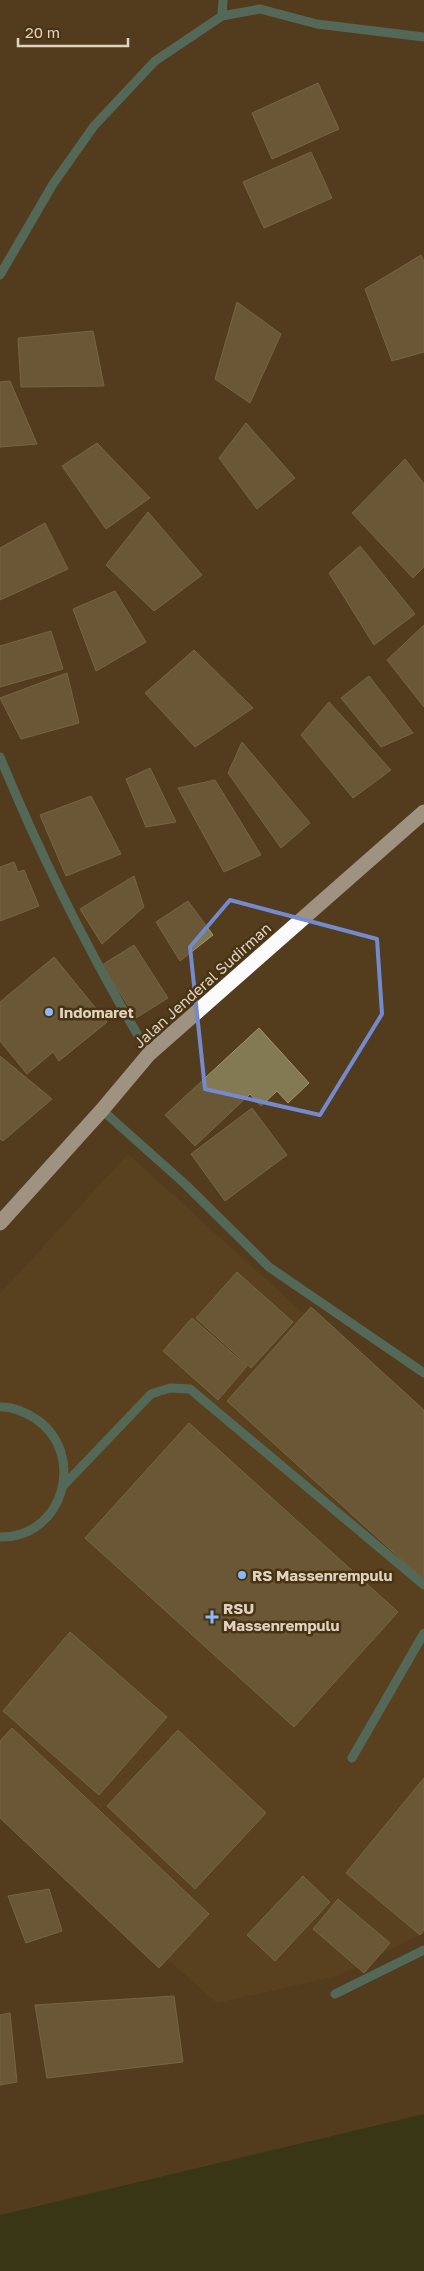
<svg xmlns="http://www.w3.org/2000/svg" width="424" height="2271" viewBox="0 0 424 2271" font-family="'Golos Text',sans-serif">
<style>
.built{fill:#60461f}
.water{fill:#1a300d}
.building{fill:#837953;stroke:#9f956e}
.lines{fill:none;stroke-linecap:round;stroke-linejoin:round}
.minor{stroke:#569e9e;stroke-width:9}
.highway{stroke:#fbfbfb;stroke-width:15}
.marked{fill:none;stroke:#758ace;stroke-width:4;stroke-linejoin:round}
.poi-dot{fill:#88bafc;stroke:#483313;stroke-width:2}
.labels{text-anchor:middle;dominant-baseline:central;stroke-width:5;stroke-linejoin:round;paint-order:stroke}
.street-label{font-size:15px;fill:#e1d3c2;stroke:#483313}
.poi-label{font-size:15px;font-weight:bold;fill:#e1d3c2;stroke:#483313;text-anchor:start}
</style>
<rect width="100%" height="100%" fill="#533d1d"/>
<!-- built -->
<polygon class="built" points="128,1154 424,1423 424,1933 341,1975 217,2003 0,1811 0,1294"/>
<!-- water -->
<polygon class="water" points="424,2114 424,2271 0,2271 0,2215"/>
<!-- building -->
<g class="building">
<polygon points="318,83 339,129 272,159 252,113"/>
<polygon points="311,152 332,198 264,228 243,182"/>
<polygon points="421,255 424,262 424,352 392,361 365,289"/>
<polygon points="237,302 281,334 250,403 215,379"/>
<polygon points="93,331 104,386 21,387 18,338"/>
<polygon points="10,381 37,444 0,447 0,382"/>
<polygon points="246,423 295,478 257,509 219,458"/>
<polygon points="97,443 150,498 106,529 62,466"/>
<polygon points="405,459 424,484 424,567 413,578 352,513"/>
<polygon points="148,512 202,575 154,611 106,565"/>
<polygon points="45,523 68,569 0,600 0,548"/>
<polygon points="360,546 415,614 374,645 329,573"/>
<polygon points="115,591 146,642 96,671 73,609"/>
<polygon points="424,625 424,707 387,660"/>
<polygon points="51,631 63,669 0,687 0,646"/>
<polygon points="194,650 253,708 195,747 145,693"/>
<polygon points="67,673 79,723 21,739 0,698"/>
<polygon points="369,676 413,733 381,747 341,698"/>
<polygon points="329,702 391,770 353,798 301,735"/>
<polygon points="242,742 310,823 281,848 228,773"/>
<polygon points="150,768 176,822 146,827 126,779"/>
<polygon points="215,780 261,855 224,872 178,788"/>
<polygon points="91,796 121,854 66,876 40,815"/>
<polygon points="14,862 18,872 24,870 39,906 0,921 0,867"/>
<polygon points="134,876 144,907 102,944 80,909"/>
<polygon points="188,901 213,935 180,961 156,922"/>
<polygon points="134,945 168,998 136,1018 102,965"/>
<polygon points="54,957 107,1022 59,1061 53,1052 27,1074 0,1041 0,1002"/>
<polygon points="259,1028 309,1083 288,1103 277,1091 261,1106 250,1094 195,1146 165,1115"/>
<polygon points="0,1056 52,1099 3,1141 0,1139"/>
<polygon points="252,1108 287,1155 225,1201 191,1154"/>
<polygon points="237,1272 293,1322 251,1368 196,1318"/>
<polygon points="311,1307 424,1410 424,1580 227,1401"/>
<polygon points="192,1318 247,1366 218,1400 163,1351"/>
<polygon points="189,1423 398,1612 294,1727 85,1538"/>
<polygon points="70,1632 167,1717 99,1795 3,1711"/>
<polygon points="12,1728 209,1914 159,1968 0,1818 0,1741"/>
<polygon points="178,1730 266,1813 195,1889 107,1806"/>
<polygon points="424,1778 424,1930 420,1935 346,1873"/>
<polygon points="303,1876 330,1902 275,1961 247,1935"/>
<polygon points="49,1889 62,1931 26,1943 8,1896"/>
<polygon points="338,1899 390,1943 364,1973 313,1929"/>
<polygon points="174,1996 183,2062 47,2078 35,2005"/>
<polygon points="10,2013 17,2082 0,2085 0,2015"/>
</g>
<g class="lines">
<!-- minor -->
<g class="minor">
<polyline points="222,16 223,0"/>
<polyline points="0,275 53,184 94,126 155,61 222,16 260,9 317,24 424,37"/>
<path d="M0,757c42,102 92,202 149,297"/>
<polyline points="102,1110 185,1184 269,1267 424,1373"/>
<path d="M0,1407c13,-1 25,5 36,12 51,35 28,119 -36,118"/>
<polyline points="64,1485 151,1394 170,1388 190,1389 424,1585"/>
<polyline points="352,1758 424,1633"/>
<polyline points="335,1994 424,1950"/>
</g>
<!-- highway -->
<polyline class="highway" points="0,1223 102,1110 149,1054 424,812"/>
</g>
<!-- marked area -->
<path d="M0 0H424V2271H0ZM230,900l147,39 5,75 -62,101 -115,-26 -15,-142z" fill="#533d1d" fill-opacity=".55" fill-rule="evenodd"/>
<path class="marked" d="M230,900l147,39 5,75 -62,101 -115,-26 -15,-142z"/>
<!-- markers -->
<g class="poi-dot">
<circle cx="49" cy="1012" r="5"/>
<circle cx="242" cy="1575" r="5"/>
<path d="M209.5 1609.5h5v5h5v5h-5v5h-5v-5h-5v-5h5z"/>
</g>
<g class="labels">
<!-- street labels -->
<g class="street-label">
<text transform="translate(202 985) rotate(-42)">Jalan Jenderal Sudirman</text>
</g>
<!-- poi labels -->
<g class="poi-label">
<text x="59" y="1012">Indomaret</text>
<text x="252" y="1575">RS Massenrempulu</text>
<text x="223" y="1608">RSU<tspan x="223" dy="17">Massenrempulu</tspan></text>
</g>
</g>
<!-- scale -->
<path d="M18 38v8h110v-8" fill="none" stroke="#e1d3c2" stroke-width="2.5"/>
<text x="25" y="38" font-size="15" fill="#e1d3c2" stroke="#483313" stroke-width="4" paint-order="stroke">20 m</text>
</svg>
